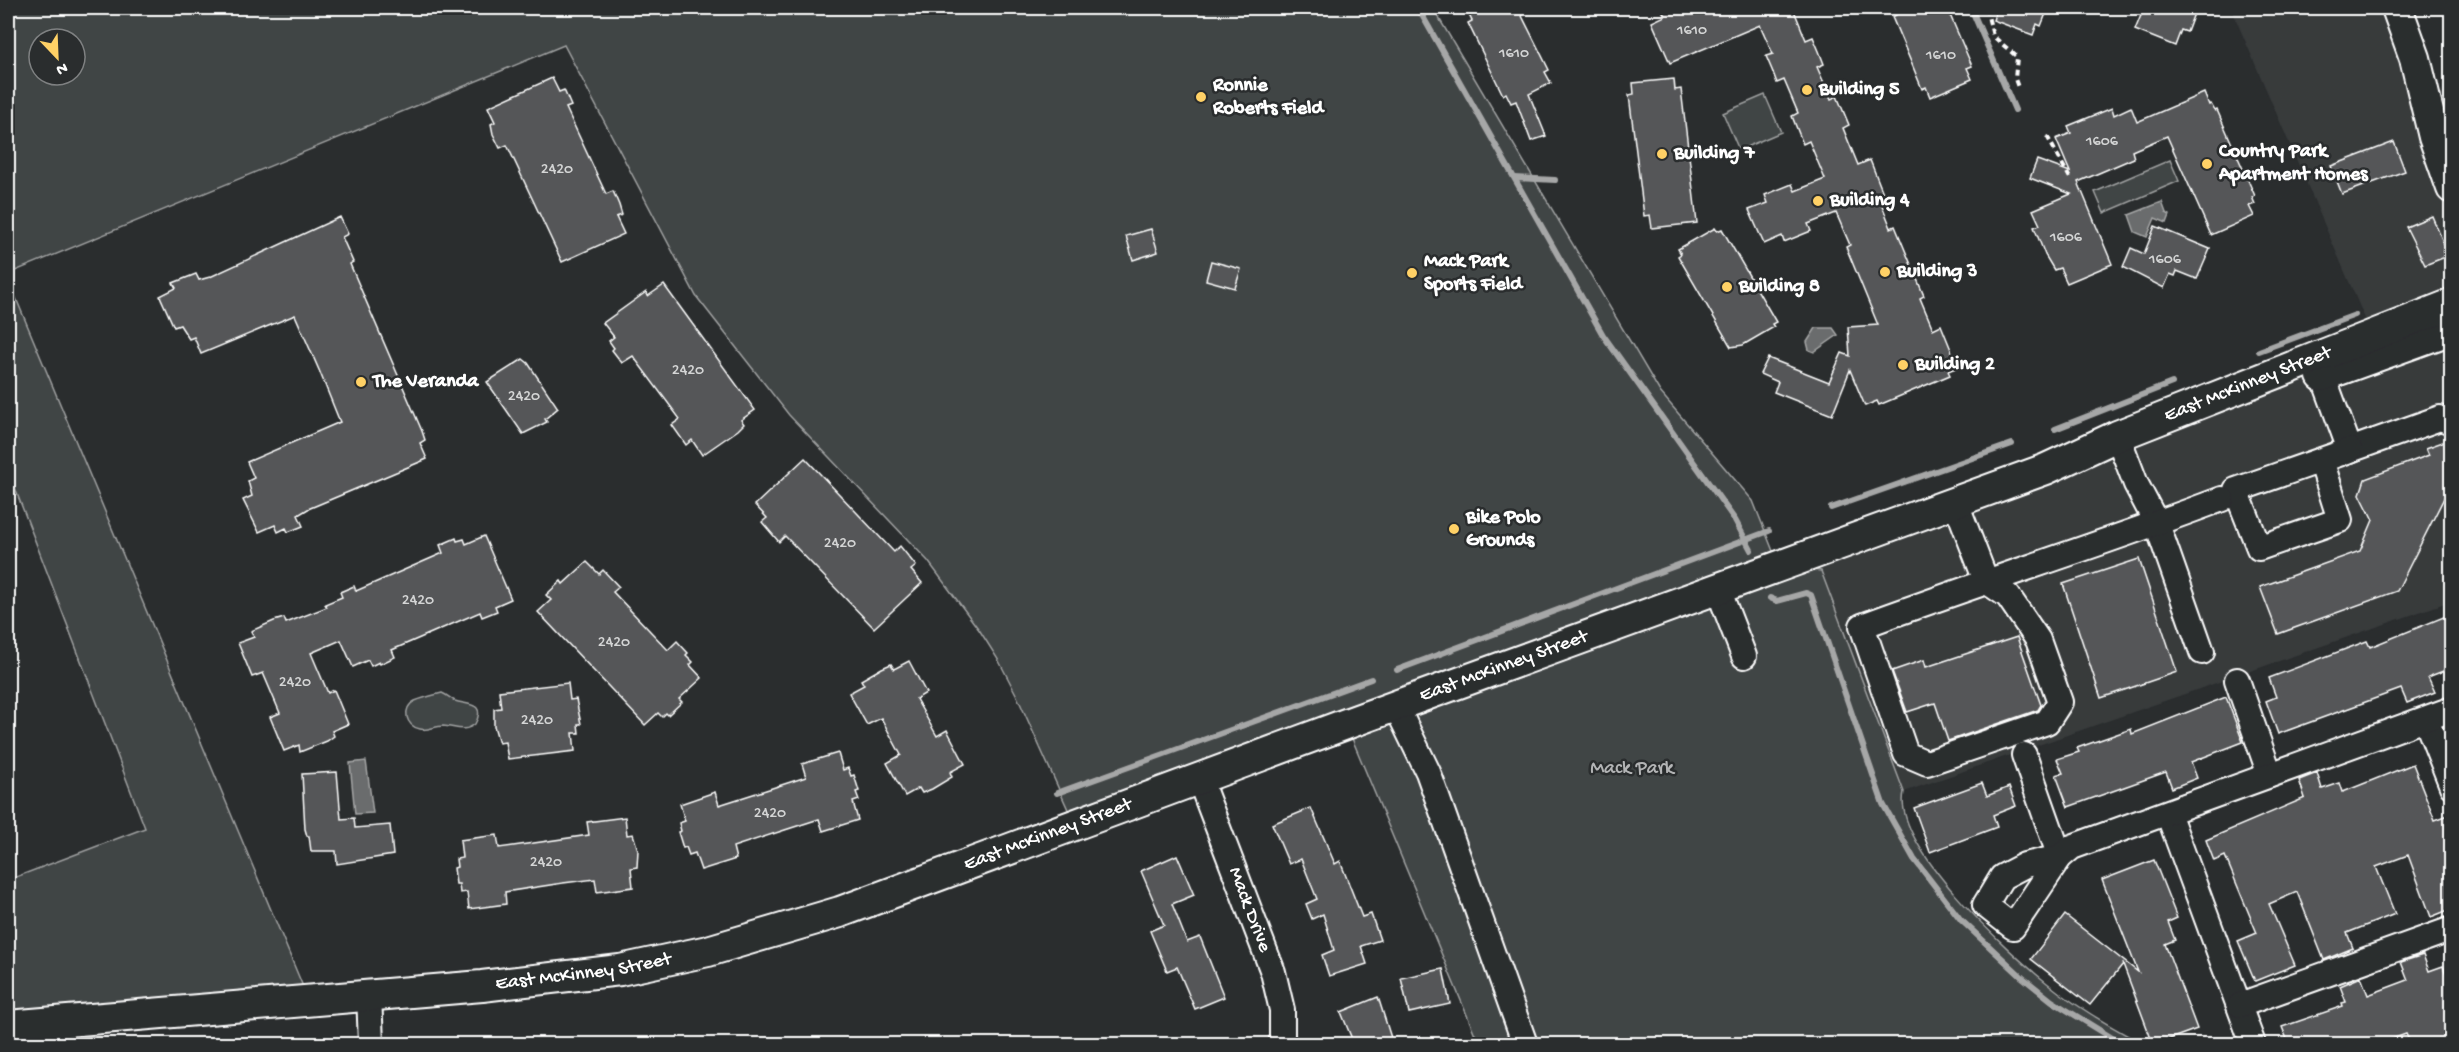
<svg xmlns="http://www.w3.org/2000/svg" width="2459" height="1052" viewBox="0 0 2459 1052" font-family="'Gochi Hand',sans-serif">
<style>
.built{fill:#373a3b}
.green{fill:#414445;stroke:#a0a2a2;stroke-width:1.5;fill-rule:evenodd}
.water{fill:#6a6c6d;stroke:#a6a7a7;stroke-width:1.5}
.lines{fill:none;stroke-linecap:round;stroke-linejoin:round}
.stream{stroke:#a6a7a7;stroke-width:6}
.building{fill:#555758;stroke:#fff;stroke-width:1.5}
.minor-casing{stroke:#fff;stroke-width:28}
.major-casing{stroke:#fff;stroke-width:34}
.path{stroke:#fff;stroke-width:4;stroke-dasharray:6 4.5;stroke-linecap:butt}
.minor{stroke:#2a2d2e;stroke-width:24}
.major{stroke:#2a2d2e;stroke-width:30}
.poi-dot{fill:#ffd166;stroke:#2a2d2e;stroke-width:2}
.labels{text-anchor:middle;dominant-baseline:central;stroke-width:5;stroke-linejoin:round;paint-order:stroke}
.number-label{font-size:16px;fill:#d4d5d5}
.poi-label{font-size:20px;font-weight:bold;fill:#fff;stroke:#2a2d2e;text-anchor:start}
.street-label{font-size:20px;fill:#fff;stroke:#2a2d2e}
.park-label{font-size:20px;fill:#b3b4b5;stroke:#2a2d2e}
</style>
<rect width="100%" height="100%" fill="#2a2d2e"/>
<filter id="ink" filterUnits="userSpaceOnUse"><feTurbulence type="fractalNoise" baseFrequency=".0167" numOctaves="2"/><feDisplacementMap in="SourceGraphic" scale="12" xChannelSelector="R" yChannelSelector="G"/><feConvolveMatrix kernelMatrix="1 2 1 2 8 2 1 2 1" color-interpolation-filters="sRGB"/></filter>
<g filter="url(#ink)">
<!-- built -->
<polygon class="built" points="2231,8 2397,8 2430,85 2451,120 2451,601 1904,792 1821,571 1779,566 2372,335"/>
<!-- green -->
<g class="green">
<path d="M8,8h1425l227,384 93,109 26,65 42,5 83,221c-12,53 103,159 143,191 28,23 64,44 96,61h-664l-133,-320 -271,101 -59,-131 -17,-33 -19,-30 -52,-70 -139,-146 -93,-119 -132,-251 -556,229zM39,39h36v36h-36z"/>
<polygon points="1765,95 1781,132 1739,150 1723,113"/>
<polygon points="2170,160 2179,181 2104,213 2095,192"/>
<polygon points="8,279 309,1001 8,1026 8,880 145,828 8,470"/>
<path d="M442,693c5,2 9,6 13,8 12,4 32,1 20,23 -11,9 -19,3 -32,2 -8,0 -15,5 -23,3 -14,-2 -19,-21 -5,-28 7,-3 19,-6 27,-8z"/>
</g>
<!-- water -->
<g class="water">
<polygon points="2162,202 2166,213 2170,215 2167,223 2155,218 2147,237 2135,232 2129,215"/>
<polygon points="1816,328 1833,328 1838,335 1814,352 1809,350 1807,342"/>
<polygon points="366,761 373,813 355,814 350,763"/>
</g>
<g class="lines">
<!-- stream -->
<g class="stream">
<polyline points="1418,8 1603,335 1735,520 1751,550"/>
<polyline points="1971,8 2015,110"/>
<polyline points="1515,178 1555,180"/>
<polyline points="2259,351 2355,315"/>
<polyline points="2055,429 2172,383"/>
<polyline points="1831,508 2012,444"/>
<polyline points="1770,598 1777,601 1806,593 1811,595 1883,804 1914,859 1961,920 2022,977 2052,1001 2122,1044"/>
<polyline points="1397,670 1769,531"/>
<polyline points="1057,793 1371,679"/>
</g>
</g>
<!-- building -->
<g class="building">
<polygon points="1479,8 1518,8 1549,70 1545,72 1551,83 1529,94 1546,136 1531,141 1516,101 1511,103 1506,93 1503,95 1468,23 1472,21 1468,13"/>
<polygon points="1661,8 1793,8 1806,40 1813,37 1819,51 1824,64 1817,67 1831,99 1837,96 1849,125 1843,128 1858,165 1870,160 1883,193 1878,195 1891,228 1895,226 1924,296 1920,298 1933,329 1941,325 1958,367 1948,371 1950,375 1879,405 1877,401 1865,406 1850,370 1832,415 1774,392 1778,382 1760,374 1768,358 1829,382 1842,353 1850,356 1848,327 1878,325 1846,247 1850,245 1836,213 1808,224 1811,231 1784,242 1782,236 1764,244 1749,210 1768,203 1765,195 1792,184 1795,191 1825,179 1809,141 1803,144 1792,116 1798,113 1784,80 1777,83 1772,70 1766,56 1773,54 1760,25 1670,63 1652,22 1665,16"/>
<polygon points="1893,8 1947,8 1972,66 1967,68 1972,79 1930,97 1926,87 1922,89 1911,62 1892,17 1896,15"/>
<polygon points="1997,8 2043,8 2047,11 2041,26 2037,24 2033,35 1993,20"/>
<polygon points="2144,8 2196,8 2187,32 2181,30 2175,46 2135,30"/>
<polygon points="552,78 559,92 564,90 571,106 566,108 606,194 613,191 619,205 622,215 616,217 624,234 562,262 507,145 500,148 493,134 491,124 495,122 488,107"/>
<polygon points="1674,79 1675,90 1681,89 1697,223 1652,228 1650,215 1644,216 1629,95 1634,94 1633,83"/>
<polygon points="2204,93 2209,105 2211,104 2215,111 2217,110 2255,196 2252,197 2255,204 2249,206 2254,216 2211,235 2167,136 2132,151 2134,158 2078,182 2112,264 2067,283 2060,268 2054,270 2045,255 2034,227 2040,225 2033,210 2071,194 2030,178 2037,160 2070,172 2056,139 2071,133 2068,126 2112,108 2114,115 2131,107 2137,122"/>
<polygon points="2394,142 2405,171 2342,194 2331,166"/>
<polygon points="2432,216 2446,249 2443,251 2445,257 2425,265 2406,227"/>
<polygon points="340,217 348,234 342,237 353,262 350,264 422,431 425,440 420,443 427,459 308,509 298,515 303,526 288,532 286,528 278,532 275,525 259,532 243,500 252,496 248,481 254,478 247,462 340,422 319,370 295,315 201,354 194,337 189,339 180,325 174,327 160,296 176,288 173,283 196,274 199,280 210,277"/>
<polygon points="2155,226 2210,249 2197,279 2177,271 2175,276 2170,274 2164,288 2123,267 2131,248 2144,254"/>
<polygon points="1715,228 1717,231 1722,229 1776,322 1772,324 1774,327 1743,345 1731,347 1678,256 1681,254 1678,249"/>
<polygon points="1151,229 1158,252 1133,260 1126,236"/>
<polygon points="1211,261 1241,269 1235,288 1206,280"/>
<polygon points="664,285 755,410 741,420 744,424 738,430 702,455 692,440 686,445 672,425 680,419 633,356 622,363 612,350 614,348 609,341 614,337 603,323 646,292 648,296"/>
<polygon points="523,359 528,363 558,408 545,419 547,422 523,434 487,382"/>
<polygon points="2451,439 2451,484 2397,591 2278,634 2260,587 2360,551 2373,520 2360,494 2365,479 2429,455 2426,448"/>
<polygon points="805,458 894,552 900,546 916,566 911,570 922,583 874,628 785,536 779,542 762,522 767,518 755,505"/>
<polygon points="484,536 511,599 495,606 497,611 482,617 480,612 392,650 395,657 380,664 379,662 371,666 368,660 353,667 341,640 311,653 328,693 334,690 348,724 332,731 334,736 327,741 300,752 299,745 284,751 270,717 280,713 263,673 252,677 238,643 254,637 251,631 274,621 284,618 286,623 327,607 325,604 342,597 340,592 354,586 356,591 443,553 440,545 456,538 457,541 464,539 466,544"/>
<polygon points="2139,559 2177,672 2101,698 2063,584"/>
<polygon points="587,562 599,574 603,570 619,587 613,592 668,650 677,641 688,653 686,655 693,662 690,665 702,678 679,699 682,702 668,715 666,713 662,717 658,713 645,725 538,612 551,600 546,595 561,581 563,584"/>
<polygon points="2451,614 2451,668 2428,677 2435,692 2407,703 2401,689 2278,734 2266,701 2276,697 2269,678 2367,641 2370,647"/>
<polygon points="2017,637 2041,705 2038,710 1948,741 1935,703 1907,712 1892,671 1924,660 1926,667"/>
<polygon points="909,661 926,693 916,699 937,736 947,730 965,764 950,772 952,777 932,789 922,793 919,788 905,796 887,763 901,755 881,718 867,725 849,693 864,685 861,680 882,668 891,664 894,669"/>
<polygon points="568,683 570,700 576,699 581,724 578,724 579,733 573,733 575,751 508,759 505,742 499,743 494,726 494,709 501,708 499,691"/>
<polygon points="2226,697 2243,742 2191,762 2197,778 2172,788 2166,772 2068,807 2056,775 2063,773 2057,759 2079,752 2077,748 2131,729 2132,734"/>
<polygon points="838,753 843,770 848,768 851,776 854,775 859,791 856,792 859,800 853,802 858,820 823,831 819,819 788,829 733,847 736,859 701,870 695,853 689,855 686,847 683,848 678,832 681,831 679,823 685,821 680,804 715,792 719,805 769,789 806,777 802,764"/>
<polygon points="2413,764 2435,820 2451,814 2451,909 2431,917 2408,855 2376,867 2395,914 2347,933 2353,948 2324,960 2297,892 2269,904 2295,965 2255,981 2238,941 2257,933 2225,856 2214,861 2206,840 2305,798 2299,780 2317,773 2322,789 2340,783 2343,792"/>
<polygon points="337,772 341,819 354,818 355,828 390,825 393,855 337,864 336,851 311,851 309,836 307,836 305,829 302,774"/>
<polygon points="1982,783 1987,796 2009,787 2016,806 1993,815 1997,827 1930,852 1914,808"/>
<polygon points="1311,808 1335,864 1340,861 1362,917 1371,914 1380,940 1361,946 1367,964 1329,976 1322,955 1334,950 1323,914 1312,919 1306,904 1317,899 1301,859 1289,864 1272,824"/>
<polygon points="625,817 627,835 633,834 638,850 637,867 631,868 633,887 597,892 595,879 563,883 505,892 506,904 469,909 467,892 460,893 459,884 456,884 454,868 457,867 456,859 462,858 460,840 497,835 499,848 589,835 587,822"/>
<polygon points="1177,855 1194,895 1172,904 1187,942 1200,937 1224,997 1195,1009 1177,967 1167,971 1150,931 1164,925 1141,871"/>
<polygon points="2154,860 2177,918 2168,922 2175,940 2165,944 2197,1029 2156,1044 2153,1044 2123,964 2090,1005 2031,959 2065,915 2138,972 2102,880"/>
<polygon points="2423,955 2429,971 2443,966 2451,987 2451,1040 2441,1044 2411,1044 2406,1034 2379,1044 2289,1044 2282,1027 2343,1006 2342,1003 2346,1002 2340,986 2361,977 2368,995 2408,980 2401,962"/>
<polygon points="1443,969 1450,1004 1409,1013 1401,978"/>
<polygon points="1378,997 1392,1041 1383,1044 1354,1044 1341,1012"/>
</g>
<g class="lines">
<!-- minor casing -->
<g class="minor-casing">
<g id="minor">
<polyline points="2323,376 2350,450 2440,418 2452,422"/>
<polyline points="2123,450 2136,484 2157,524 2202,652"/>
<polyline points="2321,460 2340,520 2259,548 2236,490 2350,450"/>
<path d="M1956,503l30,78 22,15 30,44 22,62 -13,20 -120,41 -21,-9 -44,-128c119,-44 241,-82 360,-127"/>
<polyline points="1718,589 1744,656"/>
<polyline points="2237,680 2270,775"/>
<polyline points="1396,706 1428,772 1525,1044"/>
<polyline points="2426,720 2452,786"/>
<polyline points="2024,755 2060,857"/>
<path id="s1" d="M1199,778l74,194 9,38v34"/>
<polyline points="2168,813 2253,1044"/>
<polyline points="2060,857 2025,865 2002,877 1985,905 2013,927 2060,857 2072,847 2452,709"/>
<polyline points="369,994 371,1044"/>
<polyline points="2240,1005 2452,929"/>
</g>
</g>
<!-- major casing -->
<g class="major-casing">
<g id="major">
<polyline points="2397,8 2415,58 2434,137 2452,188"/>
<polyline points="2322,376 2452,329"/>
<path id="s2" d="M8,1026l474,-40 138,-16 88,-19 132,-39 506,-188 700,-255 71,-33 335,-132"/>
</g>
</g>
<!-- path -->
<g class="path">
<polyline points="1986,8 1993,36 2017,57 2015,79 2019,90"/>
<polyline points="2047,136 2071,180"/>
</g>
<!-- minor -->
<use href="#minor" class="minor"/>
<!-- major -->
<use href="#major" class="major"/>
</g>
</g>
<!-- markers -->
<g class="poi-dot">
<circle cx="1807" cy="90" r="6"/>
<circle cx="1201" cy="97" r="6"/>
<circle cx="1662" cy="154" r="6"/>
<circle cx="2207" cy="164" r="6"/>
<circle cx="1818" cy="201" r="6"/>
<circle cx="1885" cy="272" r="6"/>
<circle cx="1412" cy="273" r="6"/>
<circle cx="1727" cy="287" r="6"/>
<circle cx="1903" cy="365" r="6"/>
<circle cx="361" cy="382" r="6"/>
<circle cx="1454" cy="529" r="6"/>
</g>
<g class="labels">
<!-- number labels -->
<g class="number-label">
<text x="1692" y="31">1610</text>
<text x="1514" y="54">1610</text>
<text x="1941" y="56">1610</text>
<text x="2102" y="142">1606</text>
<text x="557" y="170">2420</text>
<text x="2066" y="238">1606</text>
<text x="2165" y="260">1606</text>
<text x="688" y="371">2420</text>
<text x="524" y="397">2420</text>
<text x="840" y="544">2420</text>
<text x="418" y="601">2420</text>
<text x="614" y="643">2420</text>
<text x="295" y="683">2420</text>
<text x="537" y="721">2420</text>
<text x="770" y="814">2420</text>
<text x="546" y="863">2420</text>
</g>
<!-- poi labels -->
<g class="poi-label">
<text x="1213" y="86">Ronnie<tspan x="1213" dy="23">Roberts Field</tspan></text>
<text x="1819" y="90">Building 5</text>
<text x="2219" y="152">Country Park<tspan x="2219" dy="23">Apartment Homes</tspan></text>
<text x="1674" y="154">Building 7</text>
<text x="1830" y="201">Building 4</text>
<text x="1424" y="262">Mack Park<tspan x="1424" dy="23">Sports Field</tspan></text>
<text x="1897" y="272">Building 3</text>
<text x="1739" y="287">Building 8</text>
<text x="1915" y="365">Building 2</text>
<text x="373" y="382">The Veranda</text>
<text x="1466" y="518">Bike Polo<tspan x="1466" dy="23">Grounds</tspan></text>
</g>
<!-- street labels -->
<g class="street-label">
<text stroke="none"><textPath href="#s2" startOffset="2346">East McKinney Street</textPath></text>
<text stroke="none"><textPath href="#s2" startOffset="1550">East McKinney Street</textPath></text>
<text stroke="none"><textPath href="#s2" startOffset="1064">East McKinney Street</textPath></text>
<text stroke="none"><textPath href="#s1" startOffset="141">Mack Drive</textPath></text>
<text stroke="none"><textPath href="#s2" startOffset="578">East McKinney Street</textPath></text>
</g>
<!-- park labels -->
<g class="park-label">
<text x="1632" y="769">Mack Park</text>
</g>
</g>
<!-- margin -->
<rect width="2459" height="1052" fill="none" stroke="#2a2d2e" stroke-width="30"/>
<rect x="15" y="15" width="2429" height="1022" fill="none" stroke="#fff" stroke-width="2" filter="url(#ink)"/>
<!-- north arrow -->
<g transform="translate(57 57) rotate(157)"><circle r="28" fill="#2a2d2e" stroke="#7f8182" stroke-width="1.5"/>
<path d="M0-4.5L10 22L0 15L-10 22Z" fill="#ffd166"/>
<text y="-9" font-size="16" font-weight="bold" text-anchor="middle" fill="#ffffff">N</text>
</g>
</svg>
